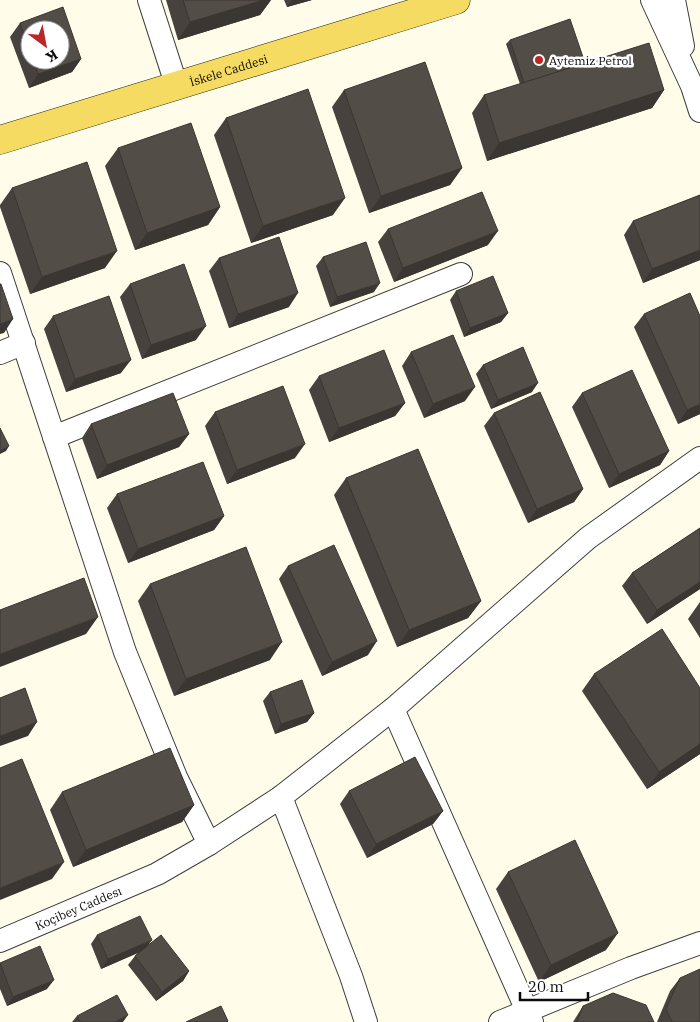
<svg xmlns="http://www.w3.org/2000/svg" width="700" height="1022" viewBox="0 0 700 1022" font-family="'IBM Plex Serif',serif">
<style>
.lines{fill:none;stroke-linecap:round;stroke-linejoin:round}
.minor-casing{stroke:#3e3e3e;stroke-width:24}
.major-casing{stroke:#1c1c1c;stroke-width:29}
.minor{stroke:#fff;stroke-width:22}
.major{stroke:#f6db62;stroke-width:28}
.wall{fill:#47423d;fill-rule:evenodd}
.shaded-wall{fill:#3a3632}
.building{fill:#534d47;stroke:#3a3632}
.poi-dot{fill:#b72827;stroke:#fff;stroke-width:2}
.labels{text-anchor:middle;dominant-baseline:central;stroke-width:5;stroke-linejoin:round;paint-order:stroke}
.poi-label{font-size:12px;fill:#0b0b0b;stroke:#fff;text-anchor:start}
.street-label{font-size:12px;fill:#0b0b0b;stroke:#fff}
</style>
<rect width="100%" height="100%" fill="#fffce9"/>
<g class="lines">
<!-- minor casing -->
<g class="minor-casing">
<g id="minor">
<polyline points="149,0 177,87"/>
<polyline points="652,0 692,86 700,111"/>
<polyline points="674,0 683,46"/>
<polyline points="0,273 125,652 176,777 209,844"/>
<polyline points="0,353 24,343"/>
<polyline points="54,437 461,274"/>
<polyline points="393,709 532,1022"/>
<polyline points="281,797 351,976 366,1022"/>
<path id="s1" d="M0,941l157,-67 52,-30 72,-47 112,-88 195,-171 112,-80"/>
<polyline points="500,1022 631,968 700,943"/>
</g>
</g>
<!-- major casing -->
<g class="major-casing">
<g id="major">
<path id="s2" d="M0,140l456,-140"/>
</g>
</g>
<!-- minor -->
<use href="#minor" class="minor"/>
<!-- major -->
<use href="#major" class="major"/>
</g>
<!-- wall -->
<g class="wall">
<polygon points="166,0 271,0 260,15 178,40"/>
<polygon points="284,0 312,0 287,7"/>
<path d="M20,23l61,36 -9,13 -43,16 -19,-51zM30,30l30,30h-30z"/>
<polygon points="510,40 585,63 664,90 652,108 487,161 472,113 484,95 520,84 506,44"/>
<polygon points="344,90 462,168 450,185 369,213 332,107"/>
<polygon points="226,118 333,215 251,243 214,135"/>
<polygon points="118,148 220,207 208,225 135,250 105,166"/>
<polygon points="12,188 105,268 30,294 0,207 0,205"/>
<polygon points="700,195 700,260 643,283 624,235 633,221"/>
<polygon points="388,229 488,245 394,282 378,242"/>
<polygon points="323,257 374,292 330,307 316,266"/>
<polygon points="219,258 289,307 229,328 209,271"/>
<polygon points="130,284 196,340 142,359 120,297"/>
<polygon points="456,291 508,313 501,322 464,337 450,300"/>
<polygon points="644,314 700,414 678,424 634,327"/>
<polygon points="53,316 121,373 66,392 44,329"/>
<polygon points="411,352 465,401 424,418 402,366"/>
<polygon points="483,365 532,392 491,409 476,374"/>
<polygon points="319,376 405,403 395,416 329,442 309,390"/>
<polygon points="582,393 669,451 660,465 609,488 572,407"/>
<polygon points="215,412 295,458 227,484 205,426"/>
<polygon points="494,413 583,489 574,502 528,523 484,426"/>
<polygon points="91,424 189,434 179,447 97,479 82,438"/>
<polygon points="346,478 481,601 468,618 397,647 334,495"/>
<polygon points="117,494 224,516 214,530 128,563 107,508"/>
<polygon points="700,528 700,589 647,624 622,586 632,573"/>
<polygon points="288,566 368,655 322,676 279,579"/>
<polygon points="150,584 270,660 174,696 138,601"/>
<polygon points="700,602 700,638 688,619"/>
<polygon points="594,674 700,688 700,754 647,789 582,691"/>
<polygon points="270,692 314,713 307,722 275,734 263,701"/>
<polygon points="349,791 443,811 433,824 367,858 340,804"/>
<polygon points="62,792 194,805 182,822 73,867 50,810"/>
<polygon points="508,872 606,950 539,982 496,889"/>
<polygon points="97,935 148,946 189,971 183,981 156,1001 128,965 135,956 139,952 101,969 91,944"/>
<polygon points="0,963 47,989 7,1006 0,989"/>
<polygon points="680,978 700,1022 657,1022 670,991"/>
<polygon points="583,1006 654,1022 573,1022"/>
<polygon points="77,1016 123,1022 72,1022"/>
</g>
<!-- shaded-wall -->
<g class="shaded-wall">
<polygon points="264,0 271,0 260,15 178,40 190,22"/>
<polygon points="292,0 312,0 287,7"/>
<polygon points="81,59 72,72 29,88 38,74"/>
<polygon points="664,90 652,108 487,161 499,143"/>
<polygon points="462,168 450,185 369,213 381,196"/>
<polygon points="345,198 333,215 251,243 263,226"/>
<polygon points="220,207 208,225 135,250 147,233"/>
<polygon points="498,231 488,245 394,282 403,268"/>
<polygon points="700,250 700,260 643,283 652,269"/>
<polygon points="117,251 105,268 30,294 42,277"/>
<polygon points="380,283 374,292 330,307 337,297"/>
<polygon points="298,293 289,307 229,328 238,314"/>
<polygon points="508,313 501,322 464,337 470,328"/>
<polygon points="13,319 4,333 0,334 0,324"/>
<polygon points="206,326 196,340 142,359 151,345"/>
<polygon points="131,360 121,373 66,392 75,379"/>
<polygon points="538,383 532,392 491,409 498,400"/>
<polygon points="475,387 465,401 424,418 433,404"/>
<polygon points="405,403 395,416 329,442 339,428"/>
<polygon points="700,404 700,414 678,424 687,410"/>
<polygon points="189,434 179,447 97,479 107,465"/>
<polygon points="305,444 295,458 227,484 237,470"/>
<polygon points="9,446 6,451 0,454 0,451"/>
<polygon points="669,451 660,465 609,488 619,474"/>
<polygon points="583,489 574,502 528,523 537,509"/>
<polygon points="224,516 214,530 128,563 138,549"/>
<polygon points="700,582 700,589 647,624 657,610"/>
<polygon points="481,601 468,618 397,647 409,630"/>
<polygon points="98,617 86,634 0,667 0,654"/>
<polygon points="377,641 368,655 322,676 332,662"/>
<polygon points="282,642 270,660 174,696 186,679"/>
<polygon points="314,713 307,722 275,734 281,724"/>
<polygon points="37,722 28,736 0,746 0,736"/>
<polygon points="700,744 700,754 647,789 659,772"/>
<polygon points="194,805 182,822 73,867 86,850"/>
<polygon points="443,811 433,824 367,858 376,844"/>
<polygon points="64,862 52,879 0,900 0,888"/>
<polygon points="618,933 606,950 539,982 551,965"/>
<polygon points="152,940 145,950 101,969 108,959"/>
<polygon points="189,971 183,981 156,1001 162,992"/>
<polygon points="54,980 47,989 7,1006 13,997"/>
<polygon points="128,1015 123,1022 115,1022"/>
</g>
<!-- building -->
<g class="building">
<polygon points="183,0 264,0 190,22"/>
<polygon points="63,7 81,59 38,74 33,60 60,60 60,30 30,30 30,52 20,23"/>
<polygon points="570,19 585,63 524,83 510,40"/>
<polygon points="649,43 664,90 499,143 484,95"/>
<polygon points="425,62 462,168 381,196 344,90"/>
<polygon points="308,89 345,198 263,226 226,118"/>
<polygon points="191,123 220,207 147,233 118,148"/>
<polygon points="87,162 117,251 42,277 12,188"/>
<polygon points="482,192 498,231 403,268 388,229"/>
<polygon points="700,195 700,250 652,269 633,221"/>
<polygon points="279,237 298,293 238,314 219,258"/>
<polygon points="366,242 380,283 337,297 323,257"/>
<polygon points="184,264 206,326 151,345 130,284"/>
<polygon points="493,276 508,313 470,328 456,291"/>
<polygon points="0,284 1,284 13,319 0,324"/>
<polygon points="690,293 700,316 700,404 687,410 644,314"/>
<polygon points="109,296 131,360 75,379 53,316"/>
<polygon points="453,335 475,387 433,404 411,352"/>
<polygon points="523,347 538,383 498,400 483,365"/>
<polygon points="384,350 405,403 339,428 319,376"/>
<polygon points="632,370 669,451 619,474 582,393"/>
<polygon points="283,386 305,444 237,470 215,412"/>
<polygon points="540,392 583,489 537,509 494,413"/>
<polygon points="173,393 189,434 107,465 91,424"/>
<polygon points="0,428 9,446 0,451"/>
<polygon points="418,449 481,601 409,630 346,478"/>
<polygon points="203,462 224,516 138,549 117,494"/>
<polygon points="700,528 700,582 657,610 632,573"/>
<polygon points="334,545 377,641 332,662 288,566"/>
<polygon points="246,547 282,642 186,679 150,584"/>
<polygon points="84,578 98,617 0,654 0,610"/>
<polygon points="662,629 700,688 700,744 659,772 594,674"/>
<polygon points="302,680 314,713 281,724 270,692"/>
<polygon points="25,688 37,722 0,736 0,698"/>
<polygon points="170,748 194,805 86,850 62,792"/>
<polygon points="415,757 443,811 376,844 349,791"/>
<polygon points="22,759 64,862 0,888 0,768"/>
<polygon points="575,840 618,933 551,965 508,872"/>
<polygon points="140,916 152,940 108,959 97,935"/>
<polygon points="161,935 189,971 162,992 135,956"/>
<polygon points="40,946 54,980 13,997 0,963"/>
<polygon points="700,969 700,1022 672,1022 666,1009 680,978"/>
<polygon points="613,993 646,1005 654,1022 577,1022 583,1006"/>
<polygon points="117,995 128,1015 115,1022 80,1022 77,1016"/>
<polygon points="221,1006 228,1021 227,1022 186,1022"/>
</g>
<!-- markers -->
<circle class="poi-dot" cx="539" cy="60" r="5"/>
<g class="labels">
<!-- poi labels -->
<g class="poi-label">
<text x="549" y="60">Aytemiz Petrol</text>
</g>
<!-- street labels -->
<g class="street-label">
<text stroke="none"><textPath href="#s2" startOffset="239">İskele Caddesi</textPath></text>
<text stroke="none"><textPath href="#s1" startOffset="85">Koçibey Caddesı</textPath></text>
</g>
</g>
<!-- north arrow -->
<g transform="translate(45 45) rotate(148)"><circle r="24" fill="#ffffff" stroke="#9d9d9d"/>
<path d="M0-4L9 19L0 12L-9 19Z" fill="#b72827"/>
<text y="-8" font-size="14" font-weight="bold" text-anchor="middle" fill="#0b0b0b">K</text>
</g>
<!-- scale -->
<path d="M520 992v8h68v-8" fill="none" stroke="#0b0b0b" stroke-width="2.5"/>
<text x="528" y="992" font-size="15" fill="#0b0b0b" stroke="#ffffff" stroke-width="4" paint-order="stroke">20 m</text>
</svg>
